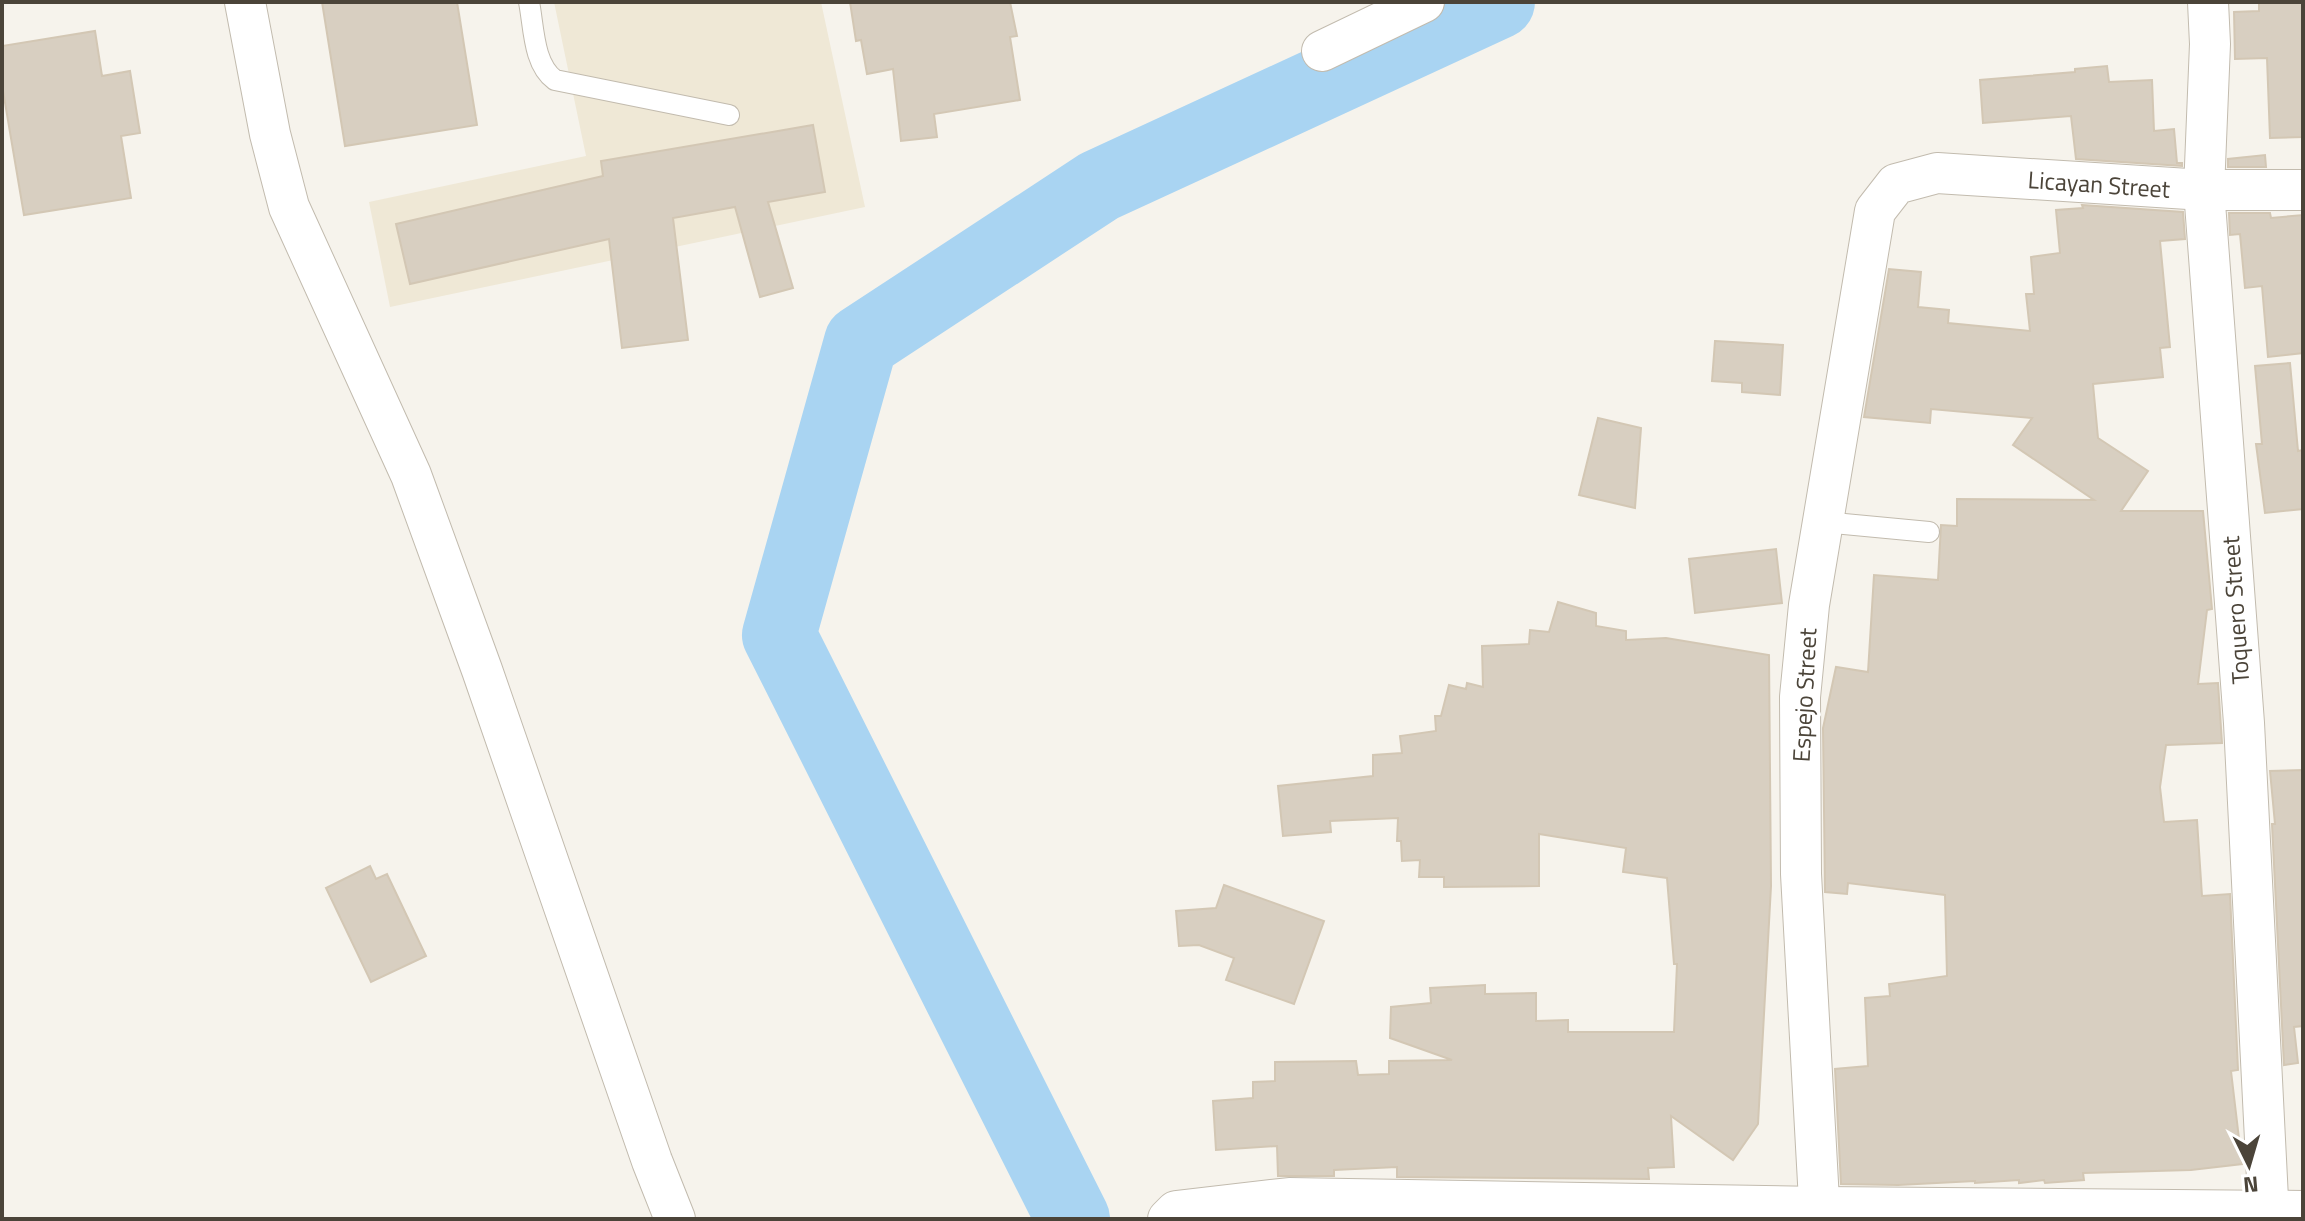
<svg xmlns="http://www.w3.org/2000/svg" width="2305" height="1221" viewBox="0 0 2305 1221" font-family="'Titillium Web',sans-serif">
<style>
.education{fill:#efe8d6}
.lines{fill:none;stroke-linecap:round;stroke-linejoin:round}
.river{stroke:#a9d4f2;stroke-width:74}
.building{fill:#d8cfc1;stroke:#d3c7b4;stroke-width:2}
.lane-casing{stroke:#c2bbae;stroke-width:22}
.street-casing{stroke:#c2bbae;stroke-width:42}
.lane{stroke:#fff;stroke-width:20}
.street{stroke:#fff;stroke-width:40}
.labels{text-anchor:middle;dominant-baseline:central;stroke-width:7;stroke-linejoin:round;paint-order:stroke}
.street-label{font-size:24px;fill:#4b4439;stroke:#fff}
</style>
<rect width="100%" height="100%" fill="#f6f3ec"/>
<!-- education -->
<polygon class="education" points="554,2 821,2 865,207 390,307 369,202 586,156"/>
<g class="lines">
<!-- river -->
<polyline class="river" points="1073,1219 779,635 861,342 1099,186 1498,2"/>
</g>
<!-- building -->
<g class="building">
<polygon points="322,2 457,2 477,125 345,146"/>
<polygon points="850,2 1010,2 1017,36 1010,37 1020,100 934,114 937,137 901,141 893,69 867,74 861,40 856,41"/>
<polygon points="2259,2 2303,2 2303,137 2270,138 2267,58 2235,59 2234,12 2259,11"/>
<polygon points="95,31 102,76 130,71 140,133 121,136 131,198 24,215 2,85 2,46"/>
<polygon points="2107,66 2109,82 2152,80 2154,131 2174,129 2177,163 2182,163 2182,166 2076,159 2071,116 1983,123 1980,80 2075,72 2075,69"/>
<polygon points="813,125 825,192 768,202 793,288 760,297 735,207 673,218 688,340 622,348 609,239 410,284 396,224 603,176 601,161"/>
<polygon points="2265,155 2266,167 2228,167 2228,159"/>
<polygon points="2082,205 2183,212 2185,239 2160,241 2170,347 2160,348 2163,377 2093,384 2098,438 2148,471 2121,511 2203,511 2212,609 2207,610 2198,684 2218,683 2222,743 2166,745 2160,787 2164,822 2197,820 2202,896 2230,894 2238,1070 2231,1071 2242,1164 2191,1170 2083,1173 2084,1180 2045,1183 2044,1180 2019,1183 2019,1180 1975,1183 1975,1181 1898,1185 1841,1184 1835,1069 1868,1066 1865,998 1890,996 1889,984 1947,976 1945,895 1848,883 1847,894 1825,892 1823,728 1836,667 1868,672 1874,575 1938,580 1941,525 1957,526 1957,499 2094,500 2013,445 2032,418 1931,409 1930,423 1864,417 1889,269 1921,272 1918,307 1949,310 1948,323 2030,331 2026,294 2034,294 2031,257 2060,253 2056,210 2083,208"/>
<polygon points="2229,213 2270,213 2271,218 2303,215 2303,353 2268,357 2262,286 2245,288 2240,234 2230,235"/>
<polygon points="1715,341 1783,345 1780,395 1742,392 1742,383 1712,381"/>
<polygon points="2290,363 2298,451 2303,450 2303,509 2265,513 2256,444 2262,444 2255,366"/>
<polygon points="1598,418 1641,428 1635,508 1579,495"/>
<polygon points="1776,549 1782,603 1695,613 1689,559"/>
<polygon points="1558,602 1596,613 1596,626 1626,631 1626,640 1666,638 1769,655 1771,886 1758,1124 1733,1160 1671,1116 1674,1167 1648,1168 1649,1179 1397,1177 1397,1167 1334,1170 1334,1176 1278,1176 1277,1146 1216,1150 1213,1101 1253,1098 1253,1082 1275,1081 1275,1062 1356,1061 1358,1075 1389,1074 1389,1061 1452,1060 1390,1038 1391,1007 1431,1003 1430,988 1485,985 1485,994 1536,993 1536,1021 1568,1020 1568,1032 1674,1032 1677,964 1674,964 1667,878 1623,872 1626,848 1539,834 1539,886 1444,887 1444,877 1419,877 1420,860 1402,861 1401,841 1397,841 1398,818 1330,821 1331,832 1283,836 1278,786 1373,776 1373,755 1402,753 1400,736 1436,731 1435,716 1441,716 1449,685 1466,689 1467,683 1483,687 1482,646 1529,644 1530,630 1549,632"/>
<polygon points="2303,770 2303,1026 2294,1027 2298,1063 2284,1065 2272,824 2275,824 2270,771"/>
<polygon points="370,866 376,879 387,874 426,956 371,982 326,888"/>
<polygon points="1224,885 1324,921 1294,1004 1226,980 1234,958 1199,945 1179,946 1176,911 1216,908"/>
</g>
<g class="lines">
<!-- lane casing -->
<g class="lane-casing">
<g id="lane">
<path d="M529,2c5,25 4,62 26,78l174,35"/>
<polyline points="1823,522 1929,532"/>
</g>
</g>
<!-- street casing -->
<g class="street-casing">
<g id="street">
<polyline points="245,2 270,134 289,207 411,475 482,670 652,1161 675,1219"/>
<polyline points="2208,2 2210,44 2204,190 2244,723 2269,1219"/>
<polyline points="1322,51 1424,2"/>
<polyline points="1168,1219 1176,1211 1289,1198 1820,1207 2303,1211"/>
<polyline points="1820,1219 1801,874 1800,697 1809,605 1875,211 1896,184 1937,173 2204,190 2303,190"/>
</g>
</g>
<!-- lane -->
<use href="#lane" class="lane"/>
<!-- street -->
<use href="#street" class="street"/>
</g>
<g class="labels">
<!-- street labels -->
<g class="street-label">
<text transform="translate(2099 184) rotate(4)">Licayan Street</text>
<text transform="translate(2235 610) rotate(-94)">Toquero Street</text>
<text transform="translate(1804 695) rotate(-87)">Espejo Street</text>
</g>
</g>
<!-- border -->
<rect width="2305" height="1221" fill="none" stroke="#4b4439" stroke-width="8"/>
<!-- north arrow -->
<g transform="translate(2249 1165) rotate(175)" stroke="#ffffff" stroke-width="6" paint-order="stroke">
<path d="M0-6L14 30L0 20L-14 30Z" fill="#4b4439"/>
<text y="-12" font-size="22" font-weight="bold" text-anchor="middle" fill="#4b4439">N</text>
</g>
</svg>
